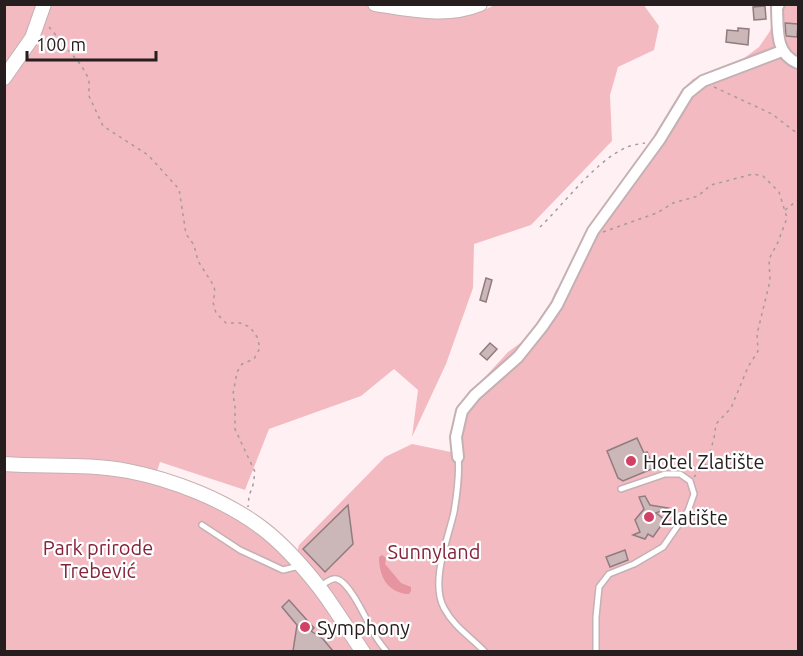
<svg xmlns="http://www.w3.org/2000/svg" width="803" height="656" viewBox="0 0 803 656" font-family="Ubuntu,sans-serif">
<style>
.green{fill:#f3bac2}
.water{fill:#e694a0}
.building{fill:#cbb6b8;stroke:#907c7f;stroke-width:1.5}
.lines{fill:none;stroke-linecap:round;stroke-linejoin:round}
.lane-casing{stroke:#c5b0b3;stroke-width:8}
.street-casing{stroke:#c5b0b3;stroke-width:14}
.secondary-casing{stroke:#c5b0b3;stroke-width:16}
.path{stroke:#a69a9c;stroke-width:1.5;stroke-dasharray:3 4.5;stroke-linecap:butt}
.lane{stroke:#fff;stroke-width:5}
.street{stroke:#fff;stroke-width:10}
.secondary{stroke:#fff;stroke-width:14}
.poi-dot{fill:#d14165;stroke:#fff;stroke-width:2}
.labels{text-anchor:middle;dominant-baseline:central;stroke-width:4.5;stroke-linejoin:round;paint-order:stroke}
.poi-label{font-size:20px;fill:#251d1e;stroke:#fff;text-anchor:start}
.park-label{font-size:20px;fill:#83233c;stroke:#fff}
</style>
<rect width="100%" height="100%" fill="#fff1f3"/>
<!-- green -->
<polygon class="green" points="468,4 475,14 495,5 643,4 659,26 654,50 618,67 610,95 612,141 531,225 474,244 473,288 446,364 412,437 418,390 394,369 361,396 269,429 245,490 160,462 155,477 173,483 264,531 330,597 321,578 297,552 299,545 385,457 412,444 451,452 455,446 464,400 508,352 530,336 544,317 556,290 572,271 601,209 619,189 673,112 686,86 693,79 743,59 759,47 770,31 772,24 770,5 798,5 798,651 5,651 4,5"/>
<!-- water -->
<path class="water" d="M382,555l4,3 -1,6 16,19 10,4v4l-2,3c-22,-1 -30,-18 -30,-37z"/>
<!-- building -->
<g class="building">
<polygon points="765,6 766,19 754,20 753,7"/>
<polygon points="785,23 798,24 797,37 786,36"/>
<polygon points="738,28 749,29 748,45 726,42 727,30 738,31"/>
<polygon points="486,278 492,280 486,302 480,300"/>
<polygon points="490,343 497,349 487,360 480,354"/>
<polygon points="637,438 644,453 647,452 654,468 623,481 618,478 607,451"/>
<polygon points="645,496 650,505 668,508 656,513 665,520 653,537 648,534 645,539 633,535 640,532 635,520 644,509 639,497"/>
<polygon points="348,505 353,544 325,572 303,549"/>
<polygon points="625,550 628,560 610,567 606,557"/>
<polygon points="289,600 314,628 311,631 323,639 333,651 293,651 297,625 282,607"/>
</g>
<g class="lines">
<!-- lane casing -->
<g class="lane-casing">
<g id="lane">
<path d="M458,457c2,18 -1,37 -4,55 -6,27 -24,70 -10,96 10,19 27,29 41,44"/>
<polyline points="202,525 240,550 283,570 299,566"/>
<path d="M320,586c4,-2 12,-9 17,-7 14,4 31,45 39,58 3,5 7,10 11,15"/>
<polyline points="596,652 596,617 599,587 609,574 634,564 663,547 688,511 694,494 690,481 680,474 665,474 621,489"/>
</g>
</g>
<!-- street casing -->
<g class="street-casing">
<g id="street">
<path d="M779,4l-2,4c1,22 -2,46 21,55"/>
<polyline points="458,457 456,437 462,411 475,395 518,357 542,327 557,305 593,231 660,139 688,93 703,81 782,51"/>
</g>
</g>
<!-- secondary casing -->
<g class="secondary-casing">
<g id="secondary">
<path d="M375,4c35,5 71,14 105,0"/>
<polyline points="4,78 32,38 44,4"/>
<path d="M4,464c42,3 83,-1 124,7 46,9 97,29 134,57 20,15 42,40 57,59 16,21 29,43 44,65"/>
</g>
</g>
<!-- path -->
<g class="path">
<polyline points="49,27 81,65 89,79 89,96 103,126 148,155 179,189 186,234 194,245 198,261 214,286 215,292 213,302 216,313 226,323 240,323 250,327 257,337 260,348 254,359 242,364 237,372 233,394 235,407 235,429 255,472 253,485 249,496 248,507"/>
<polyline points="714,87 772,114 798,134"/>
<polyline points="785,210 798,200"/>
<path d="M540,227c26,-25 54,-65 87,-80 5,-2 12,-3 18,-4"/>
<polyline points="603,232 657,213 673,203 698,196 711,185 753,174 763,176 779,192 787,218 778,242 769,259 770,281 757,334 758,351 748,367 731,408 716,424 714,439 706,464 694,477"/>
</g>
<!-- lane -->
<use href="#lane" class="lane"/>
<!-- street -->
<use href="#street" class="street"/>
<!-- secondary -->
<use href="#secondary" class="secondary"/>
</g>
<!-- markers -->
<g class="poi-dot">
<circle cx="631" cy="461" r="6"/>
<circle cx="649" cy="517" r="6"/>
<circle cx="305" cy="627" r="6"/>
</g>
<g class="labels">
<!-- poi labels -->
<g class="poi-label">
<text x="643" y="461">Hotel Zlatište</text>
<text x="661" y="517">Zlatište</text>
<text x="317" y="627">Symphony</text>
</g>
<!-- park labels -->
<g class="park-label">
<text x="98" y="547">Park prirode<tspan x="98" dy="23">Trebević</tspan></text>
<text x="434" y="551">Sunnyland</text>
</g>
</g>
<!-- border -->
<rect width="803" height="656" fill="none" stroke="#251d1e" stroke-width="12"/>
<!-- scale -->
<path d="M27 51v9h129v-9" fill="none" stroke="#251d1e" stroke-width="3"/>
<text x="36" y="51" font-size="18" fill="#251d1e" stroke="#ffffff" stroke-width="4.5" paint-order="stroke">100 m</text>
</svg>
